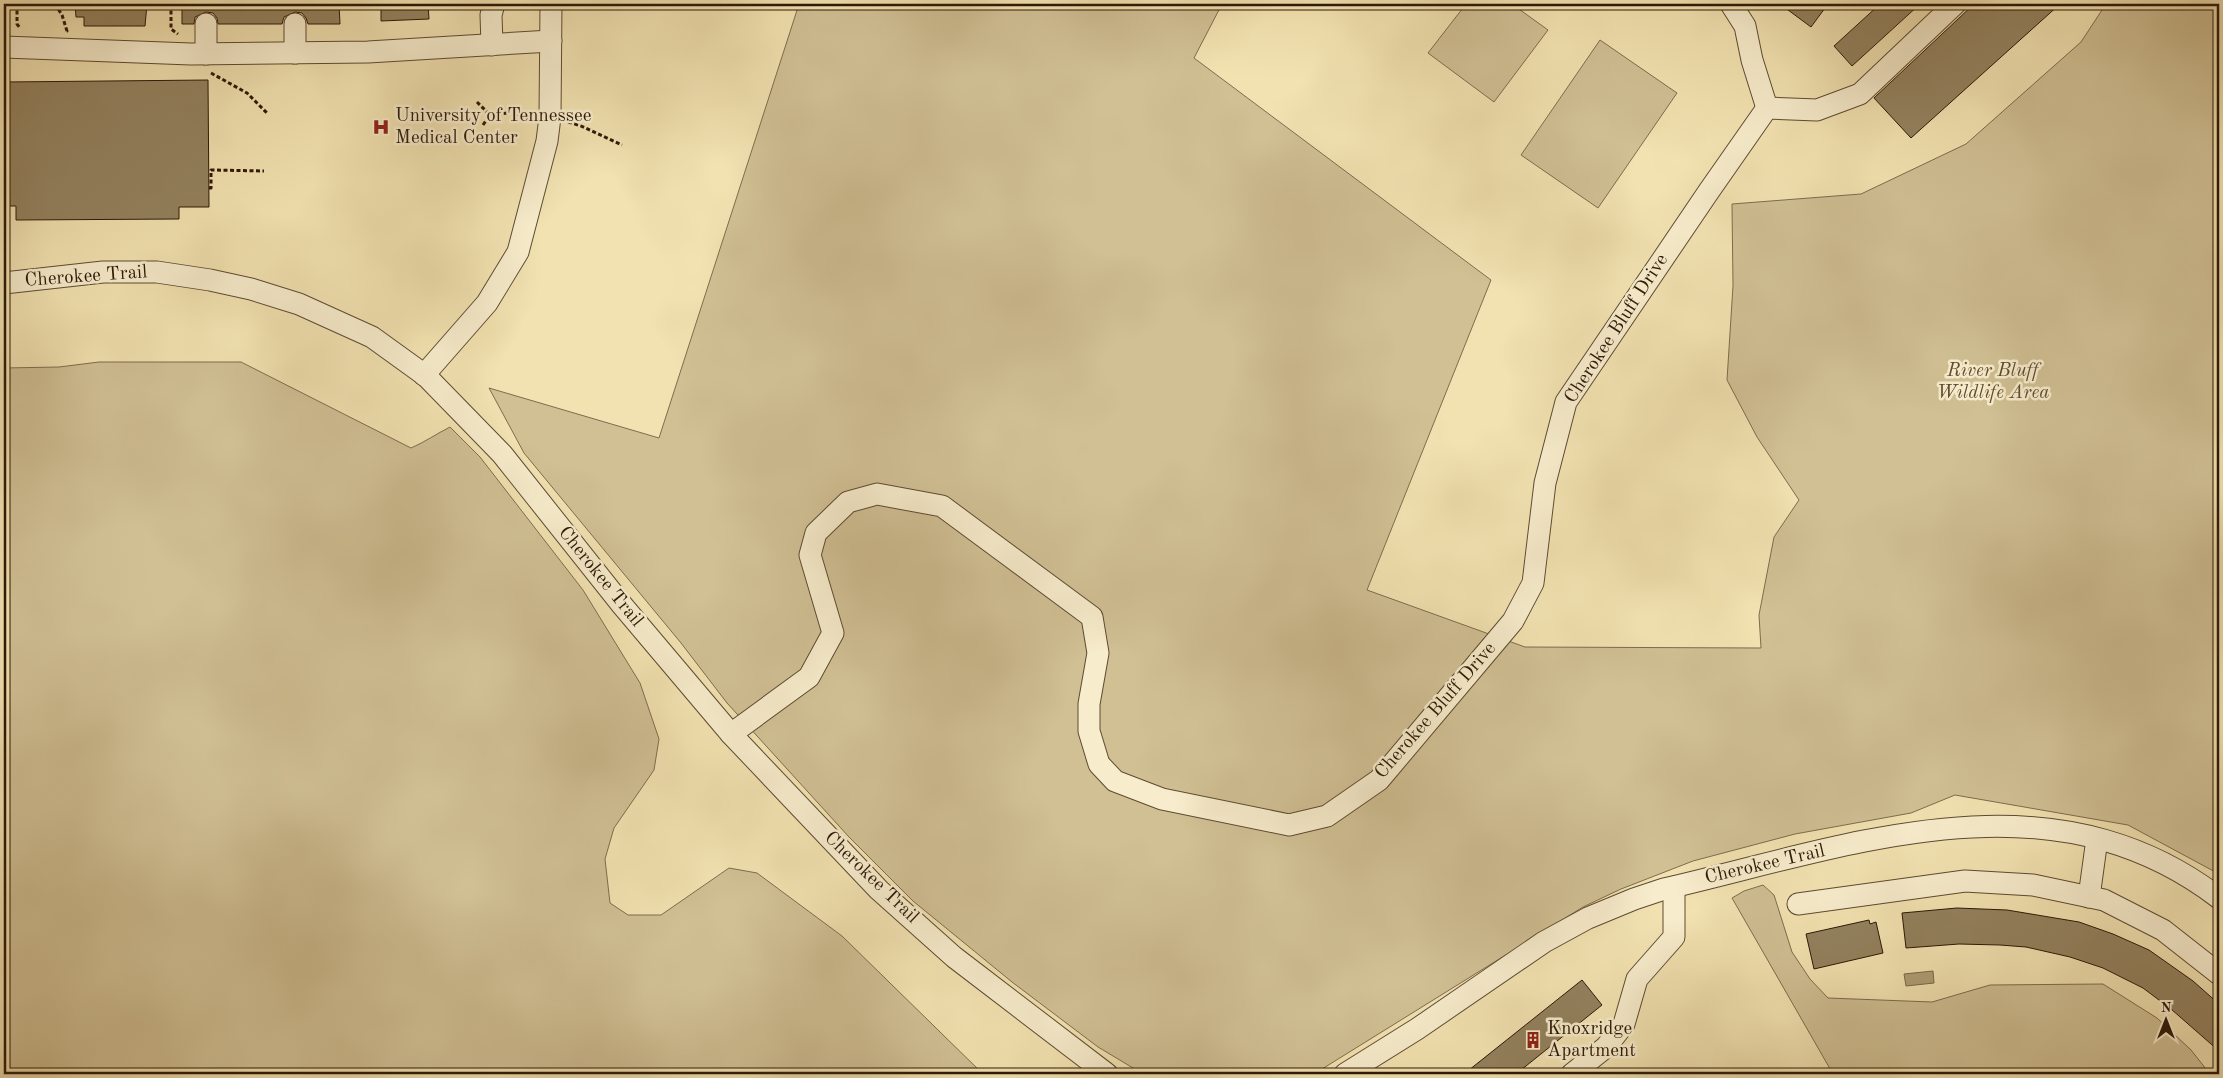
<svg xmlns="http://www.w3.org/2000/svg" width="2223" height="1078" viewBox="0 0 2223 1078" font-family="'Old Standard TT',serif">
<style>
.green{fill:#d0c094;stroke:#7e6c4e}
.water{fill:#af9e77;stroke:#7b694a}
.building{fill:#93825f;stroke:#2c1907}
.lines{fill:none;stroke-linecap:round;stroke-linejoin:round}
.minor-casing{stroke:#5e4b32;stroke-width:23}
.path{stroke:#2c1907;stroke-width:3;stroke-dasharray:4 2.5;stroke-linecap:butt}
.minor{stroke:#f7eccc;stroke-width:21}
.labels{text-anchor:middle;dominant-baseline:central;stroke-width:5;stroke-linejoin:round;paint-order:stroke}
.poi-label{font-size:19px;fill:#2c1907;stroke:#f7eccc;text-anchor:start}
.street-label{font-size:19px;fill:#2c1907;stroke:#f7eccc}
.park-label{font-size:19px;font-style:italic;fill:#5d4b31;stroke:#f7eccc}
</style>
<rect width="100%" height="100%" fill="#f2e2b1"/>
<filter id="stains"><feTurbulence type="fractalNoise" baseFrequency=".004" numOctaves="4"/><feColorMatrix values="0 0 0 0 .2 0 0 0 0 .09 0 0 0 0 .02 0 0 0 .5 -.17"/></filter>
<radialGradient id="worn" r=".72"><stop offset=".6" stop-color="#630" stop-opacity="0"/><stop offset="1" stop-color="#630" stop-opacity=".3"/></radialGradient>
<!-- green -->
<g class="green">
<polygon points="799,4 1222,4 1194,58 1491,280 1367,590 1525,647 1761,648 1759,615 1774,537 1799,500 1757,437 1727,380 1733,286 1732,204 1861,194 1966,144 2081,42 2106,4 2219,4 2219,874 2128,825 1955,795 1911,813 1795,834 1693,861 1621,889 1583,907 1314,1074 1143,1074 1098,1047 1012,982 913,901 849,837 727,703 681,643 524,453 489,388 659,438"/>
<polygon points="1466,4 1512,4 1548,30 1494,102 1428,53"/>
<polygon points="1600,40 1677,93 1598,208 1521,155"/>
<path d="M99,362h142l170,86c14,-6 25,-14 39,-21l30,30 103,133 57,93 19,56 -5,31 -40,58 -9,31 5,44 18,12h33l68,-47 28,5 85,63 141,138h-979v-706l55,-1z"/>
<polygon points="1763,885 1774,895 1792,952 1810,979 1828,998 1932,1002 1990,985 2103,984 2157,1018 2191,1050 2210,1074 1833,1074 1732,898 1744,891"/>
</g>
<!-- water -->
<polygon class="water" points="1933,971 1934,983 1906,986 1904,974"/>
<!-- building -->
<g class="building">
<polygon points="75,4 147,4 145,26 84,26 84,17 76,17"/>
<polygon points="182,4 339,4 340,24 308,24 306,18 302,13 295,12 284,17 282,24 218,24 217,18 213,13 206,12 195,17 194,24 182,24"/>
<polygon points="381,4 428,4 429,19 381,21"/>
<polygon points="1780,4 1828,4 1811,27"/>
<polygon points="1880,4 1920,4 1852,66 1834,46"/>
<polygon points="1974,4 2060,4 1911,138 1874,98"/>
<polygon points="208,80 209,207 179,207 179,219 16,220 16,206 4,206 4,82"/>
<polygon points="1957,908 2007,910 2079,922 2113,934 2149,950 2193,981 2219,1004 2219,1051 2171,1009 2143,988 2103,968 2070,957 2026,947 2000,945 1959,944 1906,948 1902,913"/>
<polygon points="1869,920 1870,924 1876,922 1883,953 1814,969 1806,934"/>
<polygon points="1582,980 1602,1005 1516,1074 1464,1074"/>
</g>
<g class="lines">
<!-- minor casing -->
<g class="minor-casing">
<g id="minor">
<polyline points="1731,4 1745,26 1752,60 1767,108"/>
<polyline points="206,24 206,54"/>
<polyline points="295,24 295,53"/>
<polyline points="492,45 491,15 494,4"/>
<polyline points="4,47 191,54 368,52 551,41"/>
<polyline points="1767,108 1817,110 1860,94 1955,4"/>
<polyline points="4,283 103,272 157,272 210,280 251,289 299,304 372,337 426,376 502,454 622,605 731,734 879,890 954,957 1107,1074"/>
<polyline points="424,375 487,303 518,252 547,141 550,117 551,4"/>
<polyline points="731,734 809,677 833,633 810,555 816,533 848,502 877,494 942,506 1092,617 1098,653 1089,704 1089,731 1099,764 1115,781 1162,799 1289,825 1327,816 1379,780 1513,621 1533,583 1545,483 1566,402 1709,191 1767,108"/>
<polyline points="2089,897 2097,839"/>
<polyline points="1798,904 1965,881 2033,885 2104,900 2163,930 2219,974"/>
<path d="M1345,1074l72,-45 127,-87 44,-24 46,-19 30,-10c186,-43 385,-121 555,9"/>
<polyline points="1572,1074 1606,1047 1624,1024 1637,979 1674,937 1674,887"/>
</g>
</g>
<!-- path -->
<g class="path">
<polyline points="17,4 17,24 20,28"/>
<polyline points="55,4 62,15 67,31 65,31"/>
<polyline points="171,4 171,29 178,34"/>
<polyline points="211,73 247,93 267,113"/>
<polyline points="477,102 490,115"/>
<polyline points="568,122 581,126 622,145"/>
<polyline points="483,125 490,115 507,113 532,116"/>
<polyline points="209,188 211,188 211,170 264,171"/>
</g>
<!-- minor -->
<use href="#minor" class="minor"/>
</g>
<!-- icons -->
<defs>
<g id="hospital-bare" transform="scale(1.35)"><path d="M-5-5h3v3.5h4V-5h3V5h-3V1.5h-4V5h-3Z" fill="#8f2418" stroke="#f7eccc" stroke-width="2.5" paint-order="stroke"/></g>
<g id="building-bare" transform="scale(1.35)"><path d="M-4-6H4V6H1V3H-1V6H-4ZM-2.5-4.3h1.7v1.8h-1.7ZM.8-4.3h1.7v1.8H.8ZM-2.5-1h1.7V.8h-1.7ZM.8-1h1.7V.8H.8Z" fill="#8f2418" stroke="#f7eccc" stroke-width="2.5" paint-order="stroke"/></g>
</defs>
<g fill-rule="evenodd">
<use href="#hospital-bare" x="381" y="127"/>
<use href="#building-bare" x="1533" y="1040"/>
</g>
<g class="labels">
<!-- poi labels -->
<g class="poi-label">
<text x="395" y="116">University of Tennessee<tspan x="395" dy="22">Medical Center</tspan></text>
<text x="1547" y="1029">Knoxridge<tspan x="1547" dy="22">Apartment</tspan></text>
</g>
<!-- street labels -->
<g class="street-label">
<text transform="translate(86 277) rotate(-4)">Cherokee Trail</text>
<text transform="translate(1617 329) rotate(-57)">Cherokee Bluff Drive</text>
<text transform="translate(600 577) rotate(51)">Cherokee Trail</text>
<text transform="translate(1436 711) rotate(-49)">Cherokee Bluff Drive</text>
<text transform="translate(1765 865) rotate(-13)">Cherokee Trail</text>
<text transform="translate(871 878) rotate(44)">Cherokee Trail</text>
</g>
<!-- park labels -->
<g class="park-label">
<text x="1993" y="371">River Bluff<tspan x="1993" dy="22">Wildlife Area</tspan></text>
</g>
</g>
<!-- margin -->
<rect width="2223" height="1078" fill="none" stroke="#f2e2b1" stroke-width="20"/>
<rect x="5" y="5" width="2213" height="1068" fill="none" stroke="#2c1907" stroke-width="2.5"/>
<rect x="10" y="10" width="2203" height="1058" fill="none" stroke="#2c1907"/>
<!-- north arrow -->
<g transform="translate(2166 1020)" stroke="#f7eccc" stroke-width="4" paint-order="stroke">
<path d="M0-4L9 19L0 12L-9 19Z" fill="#2c1907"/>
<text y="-8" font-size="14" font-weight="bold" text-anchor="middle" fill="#2c1907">N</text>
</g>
<rect width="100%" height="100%" filter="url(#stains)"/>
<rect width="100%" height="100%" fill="url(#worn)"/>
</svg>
